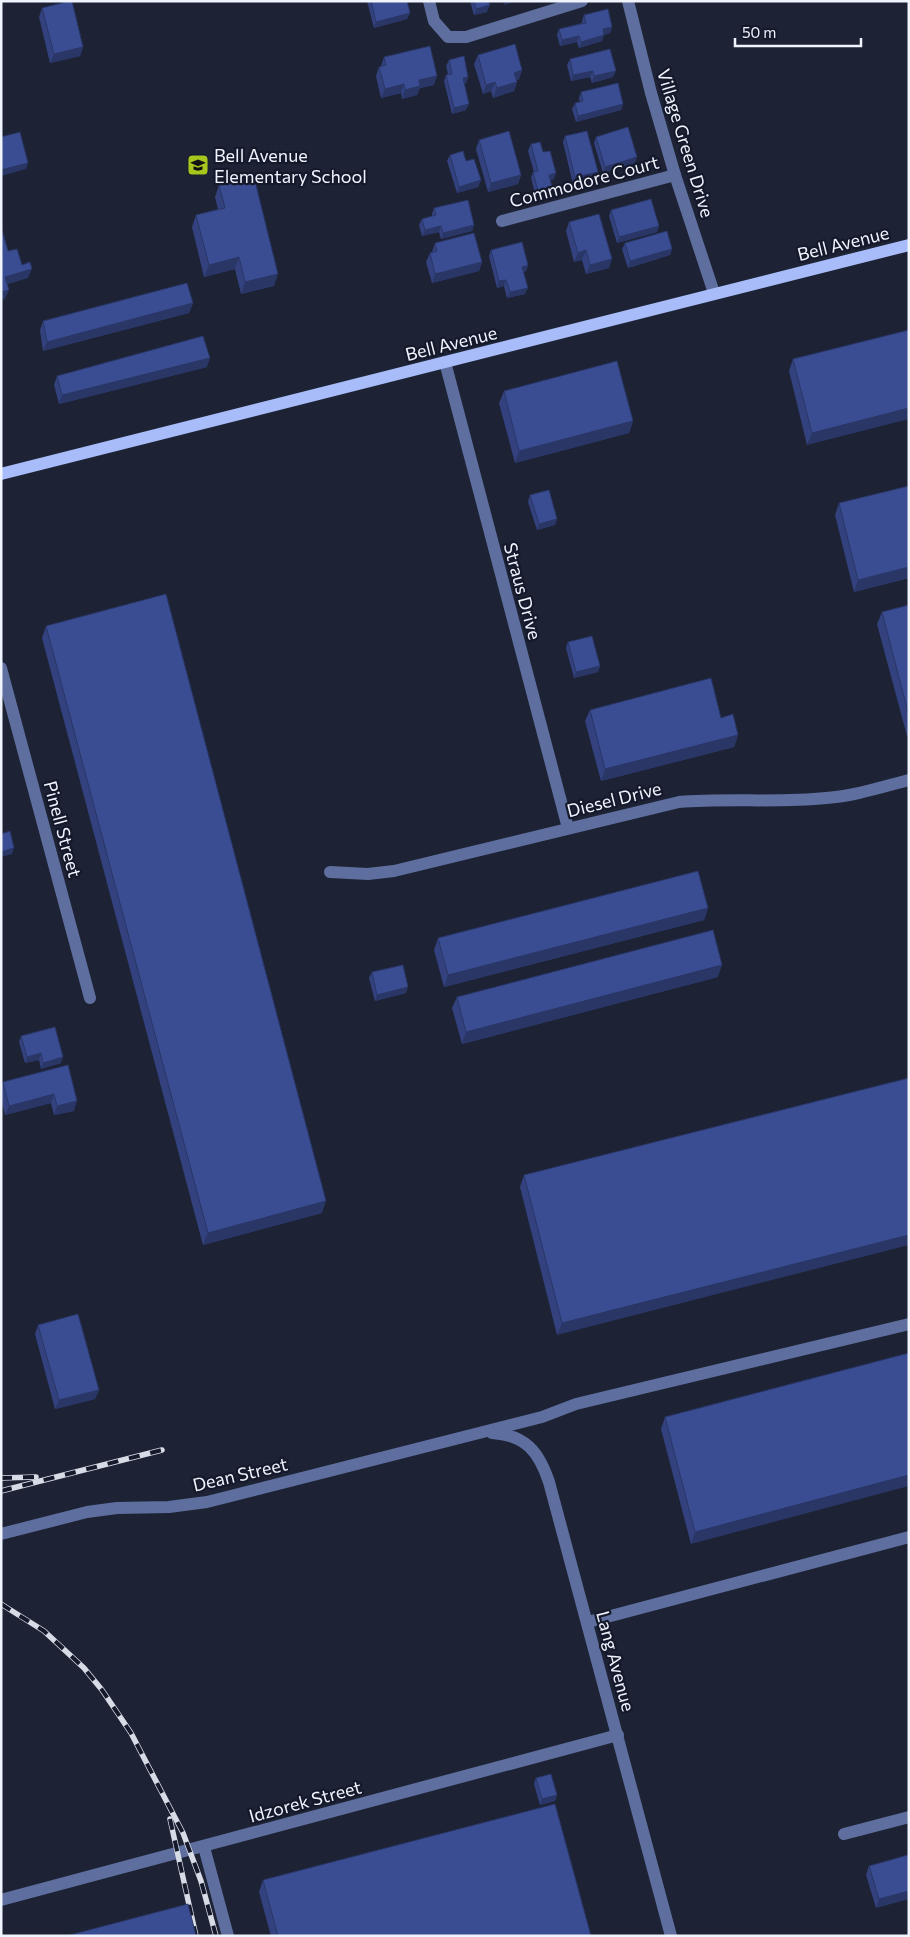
<svg xmlns="http://www.w3.org/2000/svg" width="910" height="1937" viewBox="0 0 910 1937" font-family="Commissioner,sans-serif">
<style>
.lines{fill:none;stroke-linecap:round;stroke-linejoin:round}
.minor{stroke:#5e6e9e;stroke-width:12}
.major{stroke:#a7bcf8;stroke-width:12}
.rail-casing{stroke:#d7dbe6;stroke-width:5.5}
.rail{stroke:#14192b;stroke-width:4;stroke-dasharray:11;stroke-linecap:butt}
.wall{fill:#33427e}
.shaded-wall{fill:#293666}
.building{fill:#3b4d92;stroke:#293666}
.labels{text-anchor:middle;dominant-baseline:central;stroke-width:4.5;stroke-linejoin:round;paint-order:stroke}
.street-label{font-size:18px;fill:#f0f4fe;stroke:#14192b}
.poi-label{font-size:18px;fill:#f0f4fe;stroke:#14192b;text-anchor:start}
</style>
<rect width="100%" height="100%" fill="#1d2335"/>
<g class="lines">
<!-- minor -->
<g class="minor">
<polyline points="429,1 434,21 448,37 466,37 582,1"/>
<polyline points="628,1 651,93 675,175 714,293"/>
<polyline points="502,221 675,175"/>
<polyline points="445,362 568,828"/>
<polyline points="1,668 90,998"/>
<path d="M330,872l38,2 26,-3 285,-69c49,-4 98,1 147,-4 28,-2 56,-11 83,-18"/>
<path d="M492,1433c34,2 47,19 57,49l122,454"/>
<polyline points="1,1534 87,1512 117,1508 169,1507 207,1502 542,1417 576,1404 909,1324"/>
<polyline points="588,1622 909,1537"/>
<polyline points="844,1834 909,1817"/>
<polyline points="204,1847 228,1936"/>
<polyline points="1,1900 618,1735"/>
</g>
<!-- major -->
<polyline class="major" points="1,474 909,245"/>
<!-- rail casing -->
<g class="rail-casing">
<g id="rail">
<polyline points="1,1478 36,1477"/>
<polyline points="1,1491 162,1450"/>
<polyline points="1,1604 44,1631 84,1668 102,1690 131,1733 183,1833 201,1881 216,1936"/>
<polyline points="170,1819 196,1936"/>
</g>
</g>
<!-- rail -->
<use href="#rail" class="rail"/>
</g>
<!-- wall -->
<g class="wall">
<polygon points="367,1 407,1 410,13 407,19 374,28"/>
<polygon points="470,1 488,1 487,12 474,15"/>
<polygon points="42,8 83,47 80,56 50,63 39,17"/>
<polygon points="584,15 612,27 610,33 604,35 602,41 579,48 577,42 560,46 557,35 559,29 582,23 582,21"/>
<polygon points="478,55 522,70 519,79 517,80 517,82 514,91 493,98 491,91 483,94 474,64"/>
<polygon points="384,57 434,85 420,88 417,95 402,99 401,93 381,98 376,76 379,67 381,66"/>
<polygon points="570,59 613,77 592,83 590,77 571,81 567,65"/>
<polygon points="449,60 468,77 466,83 464,84 466,110 452,114 444,81 446,75 448,74 446,66"/>
<polygon points="581,92 623,104 621,110 576,122 572,109 575,103 580,102 579,98"/>
<polygon points="565,136 596,178 573,184 563,142"/>
<polygon points="596,137 635,163 603,173 594,143"/>
<polygon points="479,140 521,175 518,184 488,192 476,149"/>
<polygon points="531,144 543,152 554,179 550,180 552,187 549,193 536,197 531,178 533,172 534,172 528,151"/>
<polygon points="450,155 466,161 481,180 478,187 457,193 447,161"/>
<polygon points="219,185 274,286 241,294 235,269 204,277 192,227 196,215 218,209 215,197"/>
<polygon points="434,208 474,225 472,231 441,239 439,232 422,236 419,225 422,219 432,216 432,214"/>
<polygon points="611,210 659,226 657,232 617,243 609,216"/>
<polygon points="569,222 609,268 586,274 582,260 574,262 566,231"/>
<polygon points="435,243 482,262 479,271 432,283 426,262 430,253 432,252"/>
<polygon points="625,243 672,249 670,255 628,268 622,249"/>
<polygon points="491,250 528,265 526,271 524,272 525,294 507,298 504,286 497,288 489,256"/>
<polygon points="193,303 189,313 43,351 40,330 43,321"/>
<polygon points="909,330 807,445 789,371 793,359"/>
<polygon points="207,367 59,404 54,385 57,376"/>
<polygon points="504,391 633,421 629,433 515,463 499,403"/>
<polygon points="909,486 909,578 854,592 835,515 839,503"/>
<polygon points="530,495 557,519 555,525 537,530 528,502"/>
<polygon points="909,605 909,736 907,736 877,624 882,612"/>
<polygon points="46,626 322,1213 203,1245 42,638"/>
<polygon points="568,642 600,666 598,672 574,678 566,648"/>
<polygon points="590,710 721,718 738,735 734,747 601,781 585,721"/>
<polygon points="708,908 704,920 444,987 434,950 438,938"/>
<polygon points="372,972 406,993 375,1001 369,978"/>
<polygon points="718,977 462,1044 452,1008 457,997"/>
<polygon points="21,1036 61,1063 41,1069 39,1060 25,1063 19,1042"/>
<polygon points="68,1065 74,1111 54,1115 51,1103 5,1115 1,1099 1,1086 3,1082"/>
<polygon points="909,1078 557,1335 520,1187 524,1175"/>
<polygon points="38,1325 99,1390 95,1399 55,1409 35,1334"/>
<polygon points="909,1353 691,1544 661,1429 665,1417"/>
<polygon points="536,1778 557,1795 555,1801 540,1805 534,1784"/>
<polygon points="909,1858 876,1908 866,1875 869,1866"/>
<polygon points="263,1880 591,1936 271,1936 259,1892"/>
</g>
<!-- shaded-wall -->
<g class="shaded-wall">
<polygon points="505,1 516,1 504,5"/>
<polygon points="490,5 487,12 474,15 476,9"/>
<polygon points="410,13 407,19 374,28 376,22"/>
<polygon points="612,27 610,33 600,36 603,29"/>
<polygon points="604,35 602,41 579,48 581,42"/>
<polygon points="579,36 577,42 560,46 562,40"/>
<polygon points="83,47 80,56 50,63 54,54"/>
<polygon points="522,70 519,79 511,82 514,73"/>
<polygon points="593,71 590,77 571,81 573,75"/>
<polygon points="616,71 613,77 592,83 594,76"/>
<polygon points="437,76 434,85 420,88 417,95 402,99 405,90 419,80"/>
<polygon points="468,77 466,83 460,84 463,78"/>
<polygon points="495,82 491,91 483,94 486,85"/>
<polygon points="517,82 514,91 493,98 497,88"/>
<polygon points="404,84 401,93 381,98 385,89"/>
<polygon points="469,104 466,110 452,114 454,108"/>
<polygon points="623,104 621,110 576,122 578,116"/>
<polygon points="637,157 635,163 603,173 605,167"/>
<polygon points="28,163 26,169 1,176 1,170"/>
<polygon points="598,172 596,178 573,184 575,177"/>
<polygon points="556,173 554,179 546,181 549,175"/>
<polygon points="521,175 518,184 488,192 491,183"/>
<polygon points="481,180 478,187 457,193 459,187"/>
<polygon points="552,187 549,193 536,197 538,191"/>
<polygon points="474,225 472,231 441,239 443,233"/>
<polygon points="441,226 439,232 422,236 425,230"/>
<polygon points="659,226 657,232 617,243 619,237"/>
<polygon points="672,249 670,255 628,268 630,261"/>
<polygon points="586,250 582,260 574,262 578,253"/>
<polygon points="239,257 235,269 204,277 209,265"/>
<polygon points="612,259 609,268 586,274 590,265"/>
<polygon points="482,262 479,271 432,283 435,274"/>
<polygon points="528,265 526,271 520,273 522,267"/>
<polygon points="32,269 28,278 2,286 5,277"/>
<polygon points="278,274 274,286 241,294 245,282"/>
<polygon points="506,280 504,286 497,288 499,281"/>
<polygon points="528,288 525,294 507,298 510,292"/>
<polygon points="9,290 5,299 1,300 1,292"/>
<polygon points="193,303 189,313 43,351 47,342"/>
<polygon points="210,358 207,367 59,404 62,395"/>
<polygon points="909,408 909,419 807,445 812,433"/>
<polygon points="633,421 629,433 515,463 519,451"/>
<polygon points="557,519 555,525 537,530 539,524"/>
<polygon points="909,567 909,578 854,592 858,580"/>
<polygon points="600,666 598,672 574,678 576,672"/>
<polygon points="738,735 734,747 601,781 605,769"/>
<polygon points="14,848 12,854 1,857 1,852"/>
<polygon points="708,908 704,920 444,987 448,975"/>
<polygon points="722,965 718,977 462,1044 466,1032"/>
<polygon points="408,987 406,993 375,1001 377,995"/>
<polygon points="41,1053 39,1060 25,1063 27,1057"/>
<polygon points="63,1057 61,1063 41,1069 43,1063"/>
<polygon points="54,1094 51,1103 5,1115 9,1106"/>
<polygon points="77,1101 74,1111 54,1115 57,1106"/>
<polygon points="326,1201 322,1213 203,1245 208,1233"/>
<polygon points="909,1235 909,1245 557,1335 562,1323"/>
<polygon points="99,1390 95,1399 55,1409 59,1400"/>
<polygon points="909,1475 909,1486 691,1544 695,1532"/>
<polygon points="557,1795 555,1801 540,1805 542,1799"/>
<polygon points="909,1891 909,1899 876,1908 879,1899"/>
</g>
<!-- building -->
<g class="building">
<polygon points="70,1 72,1 83,47 54,54 42,8"/>
<polygon points="371,1 407,1 410,13 376,22"/>
<polygon points="474,1 488,1 490,5 476,9"/>
<polygon points="608,9 612,27 603,29 604,35 581,42 579,36 562,40 559,29 586,23 584,15"/>
<polygon points="515,44 522,70 514,73 517,82 497,88 495,82 486,85 478,55"/>
<polygon points="430,46 437,76 419,80 420,86 405,90 404,84 385,89 379,67 386,65 384,57"/>
<polygon points="610,49 616,71 594,76 593,71 573,75 570,59"/>
<polygon points="464,56 468,77 463,78 469,104 454,108 446,75 452,74 449,60"/>
<polygon points="618,83 623,104 578,116 575,103 583,101 581,92"/>
<polygon points="628,127 637,157 605,167 596,137"/>
<polygon points="509,131 521,175 491,183 479,140"/>
<polygon points="587,131 598,172 575,177 565,136"/>
<polygon points="20,132 28,163 1,170 1,137"/>
<polygon points="540,142 543,152 550,151 556,173 549,175 552,187 538,191 533,172 538,171 531,144"/>
<polygon points="463,151 466,161 474,159 481,180 459,187 450,155"/>
<polygon points="254,177 278,274 245,282 239,257 209,265 196,215 225,208 219,185"/>
<polygon points="651,199 659,226 619,237 611,210"/>
<polygon points="468,200 474,225 443,233 441,226 425,230 422,219 436,215 434,208"/>
<polygon points="599,214 612,259 590,265 586,250 578,253 569,222"/>
<polygon points="1,227 8,251 17,249 22,265 30,262 32,269 5,277 9,290 1,292"/>
<polygon points="667,231 672,249 630,261 625,243"/>
<polygon points="474,233 482,262 435,274 430,253 437,251 435,243"/>
<polygon points="522,242 528,265 522,267 528,288 510,292 506,280 499,281 491,250"/>
<polygon points="187,283 193,303 47,342 43,321"/>
<polygon points="909,330 909,408 812,433 793,359"/>
<polygon points="203,336 210,358 62,395 57,376"/>
<polygon points="617,361 633,421 519,451 504,391"/>
<polygon points="909,486 909,567 858,580 839,503"/>
<polygon points="549,490 557,519 539,524 530,495"/>
<polygon points="166,594 326,1201 208,1233 46,626"/>
<polygon points="909,605 909,716 882,612"/>
<polygon points="592,636 600,666 576,672 568,642"/>
<polygon points="711,678 721,718 733,714 738,735 605,769 590,710"/>
<polygon points="10,831 14,848 1,852 1,834"/>
<polygon points="698,871 708,908 448,975 438,938"/>
<polygon points="713,930 722,965 466,1032 457,997"/>
<polygon points="403,965 408,987 377,995 372,972"/>
<polygon points="55,1027 63,1057 43,1063 41,1053 27,1057 21,1036"/>
<polygon points="68,1065 77,1101 57,1106 54,1094 9,1106 3,1082"/>
<polygon points="909,1078 909,1235 562,1323 524,1175"/>
<polygon points="78,1314 99,1390 59,1400 38,1325"/>
<polygon points="909,1353 909,1475 695,1532 665,1417"/>
<polygon points="551,1774 557,1795 542,1799 536,1778"/>
<polygon points="555,1804 591,1936 278,1936 263,1880"/>
<polygon points="908,1855 909,1858 909,1891 879,1899 869,1866"/>
<polygon points="188,1904 196,1936 66,1936"/>
</g>
<!-- icons -->
<defs>
<g id="school-square" transform="scale(1.125)"><rect x="-9" y="-9" width="18" height="18" rx="4" fill="#a7c71e" stroke="#14192b"/><path d="M0-5L7-2L0 1L-7-2ZM-4 1L0 2.5L4 1V4Q0 6-4 4Z" fill="#111"/></g>
</defs>
<g fill-rule="evenodd">
<use href="#school-square" x="198" y="165"/>
</g>
<g class="labels">
<!-- street labels -->
<g class="street-label">
<text transform="translate(686 143) rotate(73)">Village Green Drive</text>
<text transform="translate(584 181) rotate(-15)">Commodore Court</text>
<text transform="translate(843 243) rotate(-14)">Bell Avenue</text>
<text transform="translate(451 343) rotate(-14)">Bell Avenue</text>
<text transform="translate(523 591) rotate(75)">Straus Drive</text>
<text transform="translate(614 799) rotate(-14)">Diesel Drive</text>
<text transform="translate(63 829) rotate(75)">Pinell Street</text>
<text transform="translate(240 1474) rotate(-13)">Dean Street</text>
<text transform="translate(616 1661) rotate(75)">Lang Avenue</text>
<text transform="translate(305 1801) rotate(-15)">Idzorek Street</text>
</g>
<!-- poi labels -->
<g class="poi-label">
<text x="214" y="155">Bell Avenue<tspan x="214" dy="21">Elementary School</tspan></text>
</g>
</g>
<!-- border -->
<rect width="910" height="1937" fill="none" stroke="#f0f4fe" stroke-width="5"/>
<!-- scale -->
<path d="M735 38v8h126v-8" fill="none" stroke="#f0f4fe" stroke-width="2.5"/>
<text x="742" y="38" font-size="15" fill="#f0f4fe" stroke="#14192b" stroke-width="4" paint-order="stroke">50 m</text>
</svg>
